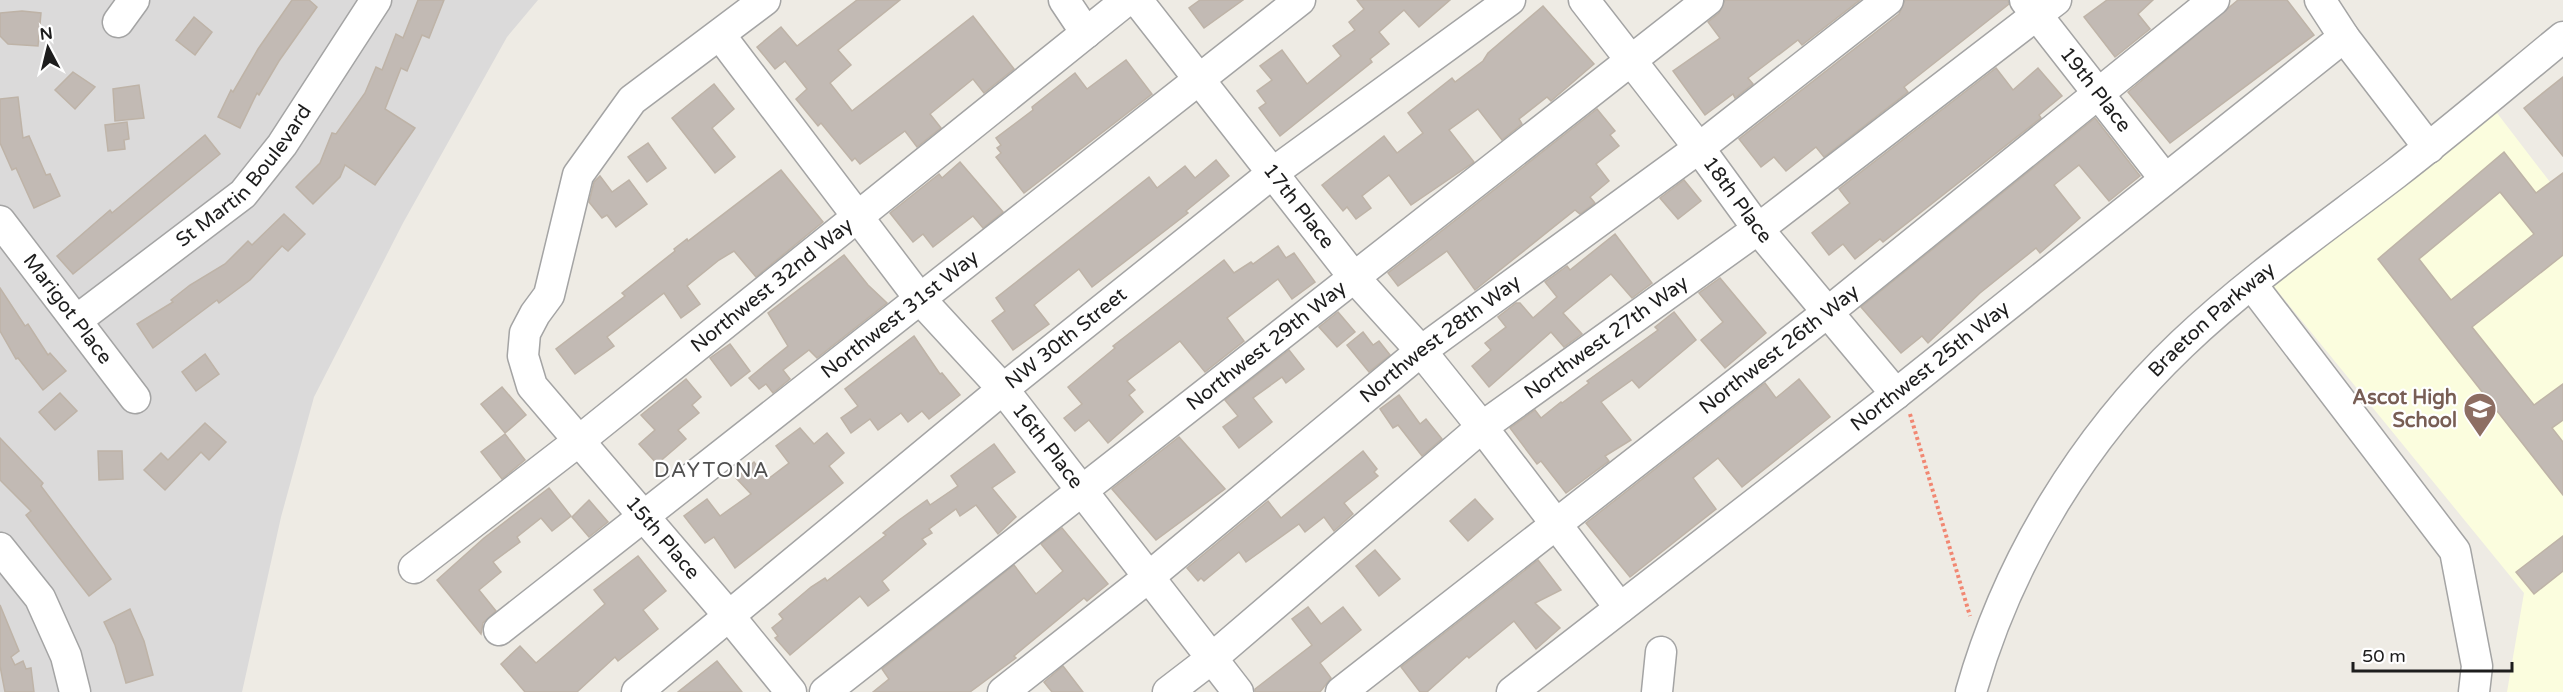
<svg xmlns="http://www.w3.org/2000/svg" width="2563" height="692" viewBox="0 0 2563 692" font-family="'Varela Round',sans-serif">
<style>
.residential{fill:#dbdada}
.education{fill:#fbfdde}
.building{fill:#c2bab4;stroke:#beb3a7;stroke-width:1.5;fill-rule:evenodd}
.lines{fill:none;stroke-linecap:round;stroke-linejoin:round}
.minor-casing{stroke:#a4a4a4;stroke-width:33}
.path{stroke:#f18772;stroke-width:4;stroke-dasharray:3 3;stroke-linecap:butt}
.minor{stroke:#fff;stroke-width:30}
.labels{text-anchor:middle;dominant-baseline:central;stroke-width:4.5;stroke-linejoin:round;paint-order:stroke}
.street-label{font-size:20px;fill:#1d1d1d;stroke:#fff}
.education-label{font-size:20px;font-weight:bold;fill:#785e54;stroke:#fff;text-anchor:end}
.neighbourhood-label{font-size:21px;letter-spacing:1.5px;fill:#505050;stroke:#fff}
</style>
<rect width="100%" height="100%" fill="#eeebe4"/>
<!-- residential -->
<polygon class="residential" points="0,0 538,0 507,37 403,223 314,397 281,517 242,692 0,692"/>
<!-- education -->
<polygon class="education" points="2497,113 2563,199 2563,692 2507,692 2524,593 2271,283"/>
<!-- building -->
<g class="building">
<polygon points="292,0 309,0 317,7 279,61 259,95 257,93 240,128 218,117 231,90 233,92 258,49"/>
<polygon points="418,0 444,0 429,38 422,35 407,71 401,68 385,109 415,128 375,185 345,165 340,177 313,204 296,187 320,163 332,133 336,134 365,93 376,67 382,70 396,34 403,38"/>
<polygon points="857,0 900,0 838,50 851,65 830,83 852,111 973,16 1014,69 984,93 973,79 930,114 941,128 917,147 905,131 860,164 855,158 852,161 821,123 818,126 796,99 807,89 785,61 775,69 757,47 781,27 797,46"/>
<polygon points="1200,0 1243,0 1204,28 1189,8"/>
<polygon points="1357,0 1450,0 1419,27 1404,10 1379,32 1389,44 1370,59 1372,62 1280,136 1259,108 1266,103 1257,91 1272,80 1260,66 1282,50 1307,84 1341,56 1333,46 1355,30 1349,22 1364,9"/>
<polygon points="1725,0 1860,0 1802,45 1798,40 1748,78 1753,84 1735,98 1733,94 1705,115 1673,71 1720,38 1708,22 1719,13"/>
<polygon points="1905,0 2008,0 2009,4 1904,87 1908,92 1824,157 1816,147 1786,171 1774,157 1761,167 1739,139 1899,14"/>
<polygon points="2107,0 2153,0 2138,14 2150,29 2115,57 2084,17"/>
<polygon points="2238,0 2287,0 2314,35 2170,143 2128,92"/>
<polygon points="1543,6 1594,64 1551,101 1547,97 1519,119 1522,124 1502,140 1478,109 1449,130 1474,162 1411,205 1389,175 1362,196 1371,208 1356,219 1347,207 1343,211 1322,185 1384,136 1397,153 1423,133 1408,113 1452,78 1455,82 1483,61 1488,53"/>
<polygon points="22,11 41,13 38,46 8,44 0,36 0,13"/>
<polygon points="194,17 212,32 195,55 176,40"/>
<polygon points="1126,60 1152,94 1024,193 996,157 1001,153 997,148 1001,145 996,138 1033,110 1032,107 1075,73 1087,89"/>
<polygon points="1996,68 2013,90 2038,68 2062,96 2039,115 2041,118 1883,242 1880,239 1855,259 1843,244 1829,255 1812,233 1850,203 1839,189"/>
<polygon points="73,72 95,87 75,109 55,90"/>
<polygon points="2563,77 2563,156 2524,108"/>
<polygon points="714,84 734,109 712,128 735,157 715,173 672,118"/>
<polygon points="139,85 144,118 115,121 113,89"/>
<polygon points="18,97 23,138 29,136 46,175 50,174 60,196 34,208 16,168 12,170 0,143 0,99"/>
<polygon points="1597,109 1615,131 1610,135 1619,146 1596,164 1609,181 1590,197 1595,203 1580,214 1575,210 1475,290 1447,251 1398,286 1388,273"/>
<polygon points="2095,118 2140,176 2109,201 2079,165 2054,185 2080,218 2040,253 2036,248 1980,293 1928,343 1922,336 1901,353 1861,307"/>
<polygon points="127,122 129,139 124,140 125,149 108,151 105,125"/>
<polygon points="205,135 220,154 73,274 57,256 110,210 112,213"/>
<polygon points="648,143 666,168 647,182 628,157"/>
<path d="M2504,152l32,41 27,-20v82l-91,72 62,78 29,-21v36l-11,8 11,14v53l-185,-236zM2500,192l34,42 -83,66 -32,-41z"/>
<polygon points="1216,160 1229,176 1186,211 1188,213 1092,287 1079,269 1034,305 1049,324 1013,350 992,321 1005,311 996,298 1149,177 1157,188 1185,166 1195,178"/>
<polygon points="960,162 1003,212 983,228 973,216 933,247 923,234 913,242 890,213 939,174 942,178"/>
<polygon points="781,170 823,222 756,277 734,251 719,260 687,286 700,304 681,318 664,293 607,337 614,346 575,374 556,349 625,296 622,293 675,251 674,249 687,239 688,241"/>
<polygon points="600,176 612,192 629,180 647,204 616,227 607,215 602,218 589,202 594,182"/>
<polygon points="1684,180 1701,201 1678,219 1660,198"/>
<polygon points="284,214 305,234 288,251 282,246 250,280 219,303 217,300 153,348 137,324 173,302 171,300 190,285 225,264 248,241 252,245"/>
<polygon points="1615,234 1652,283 1632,298 1611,274 1563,313 1582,334 1564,347 1551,332 1489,387 1472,366 1491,350 1485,343 1506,327 1498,317 1516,303 1520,303 1533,318 1557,297 1545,282 1567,266 1570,270"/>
<polygon points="1278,246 1286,258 1294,253 1315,282 1292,299 1278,279 1227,318 1244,341 1205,372 1180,341 1127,381 1135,390 1129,395 1143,412 1108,443 1089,420 1075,431 1064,418 1082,404 1068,387 1115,348 1113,346 1224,260 1234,273 1251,262 1253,264"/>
<polygon points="844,255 868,285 887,303 817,358 809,350 783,370 790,379 773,393 766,384 759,389 749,378 788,346 768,313"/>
<polygon points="1720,278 1766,333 1725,368 1701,340 1723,322 1699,293"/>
<polygon points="0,288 25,326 28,324 48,355 50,353 66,371 43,390 18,358 16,359 0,331"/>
<polygon points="1338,312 1355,332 1337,347 1319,327"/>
<polygon points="1674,312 1696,340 1639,388 1632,380 1601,402 1631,440 1605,456 1609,461 1566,493 1541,461 1537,464 1510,428 1535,410 1541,418 1561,402 1562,403 1589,383 1587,381 1658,330 1655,327"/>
<polygon points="1363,332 1373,345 1379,341 1390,355 1369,372 1347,345"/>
<polygon points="914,336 940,374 942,373 960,395 929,419 922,411 908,422 901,413 878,430 870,419 851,433 841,418 858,406 845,389"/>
<polygon points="730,344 750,371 731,386 710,358"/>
<polygon points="1289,350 1304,369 1286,383 1282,377 1253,398 1272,422 1239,448 1223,427 1238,416 1225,400"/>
<polygon points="205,354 219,374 196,391 182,372"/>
<polygon points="686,379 701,397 692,405 699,413 678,430 686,439 657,464 639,444 655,430 641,415"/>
<polygon points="1799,379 1830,417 1742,487 1718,458 1693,478 1716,509 1630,577 1586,523 1765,383 1776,398"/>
<polygon points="502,387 526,415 505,433 481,404"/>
<polygon points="60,393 77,411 55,430 39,412"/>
<polygon points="1399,395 1420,424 1426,419 1442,439 1422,456 1398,425 1393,428 1380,409"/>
<polygon points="205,423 226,442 209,460 201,452 165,490 144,470 161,453 168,460"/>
<polygon points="800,428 814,444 827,433 844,453 829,466 843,483 735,568 714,537 705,543 684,516 707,499 720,516 751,494 736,478 754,462 768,479 789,463 776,446"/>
<polygon points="505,434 525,460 502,479 481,452"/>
<polygon points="1179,437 1225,489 1156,540 1112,489"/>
<polygon points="0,438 43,483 41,486 111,579 89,596 26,515 31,511 0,480"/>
<polygon points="994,444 1015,472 992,488 1016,517 998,534 976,505 960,516 956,509 929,529 932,533 922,539 926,544 882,581 889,590 868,606 860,596 790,655 775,638 778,636 772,628 783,619 779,614 811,587 825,578 827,581 886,535 883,533 899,520 927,500 930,505 958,486 951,476"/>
<polygon points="98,451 122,451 123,479 99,480"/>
<polygon points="1363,451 1377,469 1374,472 1378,476 1344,503 1353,514 1334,531 1324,517 1305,532 1299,524 1246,562 1239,552 1204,581 1201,578 1198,581 1187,568 1268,501 1281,518"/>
<polygon points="549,488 571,516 552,531 541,518 517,537 520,542 493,562 501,572 479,590 496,611 483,623 481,634 437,580 484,538"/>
<polygon points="1475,499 1493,519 1468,541 1450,521"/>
<polygon points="589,500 608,522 589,537 572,517"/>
<polygon points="1062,528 1108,584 1087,601 1084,598 1014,656 1016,658 970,692 873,692 889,679 882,669 1014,565 1036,594 1063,571 1041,544"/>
<polygon points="2563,536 2563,571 2534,594 2516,572"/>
<polygon points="1375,550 1400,579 1379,596 1356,566"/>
<polygon points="638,556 666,591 643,610 658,629 618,661 615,657 577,692 525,692 501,664 520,646 536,663 605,604 594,590"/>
<polygon points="1538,560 1561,590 1535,603 1560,628 1536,649 1514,621 1469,658 1467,656 1427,692 1420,692 1401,667"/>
<polygon points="0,605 19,651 11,657 15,665 23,661 26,669 31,668 34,692 5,692 0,666"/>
<polygon points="1308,607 1321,624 1343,607 1361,630 1320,663 1331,678 1320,692 1255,692 1255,689 1312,645 1292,619"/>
<polygon points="130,609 144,641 153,675 126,683 115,645 104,622"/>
<polygon points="717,661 742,692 678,692"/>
<polygon points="1063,666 1083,692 1052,692 1044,682"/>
</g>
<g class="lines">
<!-- minor casing -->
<g class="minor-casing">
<g id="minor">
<path id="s1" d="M765,0l-133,100 -54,75 -29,120 -14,19 -10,19 -2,23 9,30 198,231 61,75"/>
<polyline points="1064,0 1086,33"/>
<path id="s2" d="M1137,0l216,276 68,75 61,76 138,181"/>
<path id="s3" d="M1584,0l115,148 59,81 138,165"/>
<path id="s4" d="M2025,0l140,179"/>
<polyline points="2320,0 2344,37 2429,148"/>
<polyline points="118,22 134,0"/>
<path id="s5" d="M720,35l200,264 83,90 235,303"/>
<path id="s6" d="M0,221l135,177"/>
<polyline points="2252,285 2455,551 2477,666 2474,692"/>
<path id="s7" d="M77,320l166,-126 39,-49 94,-145"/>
<polyline points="0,548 40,598 66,656 75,692"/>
<path id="s8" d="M414,568l166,-128 547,-440"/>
<path id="s9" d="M499,630l801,-630"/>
<path id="s10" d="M637,692l366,-303 271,-217 236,-172"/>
<path id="s11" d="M825,692l883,-692"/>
<path id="s12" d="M1003,692l147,-116 271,-225 278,-203 189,-148"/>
<path id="s13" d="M1168,692l43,-33 271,-232 276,-198 298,-229"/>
<path id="s14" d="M1341,692l487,-380 386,-312"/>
<path id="s15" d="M1512,692l384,-298 448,-357"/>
<polyline points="1657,692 1661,652"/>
<path id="s16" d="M1971,692c37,-131 112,-254 211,-348 65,-62 141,-115 213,-170 57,-44 112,-91 168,-137"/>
</g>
</g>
<!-- path -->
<polyline class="path" points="1910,414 1970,616"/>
<!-- minor -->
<use href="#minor" class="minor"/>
</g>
<!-- icons -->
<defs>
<g id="school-pin" transform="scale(1.725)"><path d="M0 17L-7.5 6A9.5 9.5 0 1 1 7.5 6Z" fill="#8d6e63" stroke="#fff"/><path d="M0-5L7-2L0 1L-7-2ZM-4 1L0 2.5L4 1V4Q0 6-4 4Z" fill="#fff"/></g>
</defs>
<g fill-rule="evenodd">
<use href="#school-pin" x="2480" y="409"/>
</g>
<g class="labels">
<!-- street labels -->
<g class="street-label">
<text stroke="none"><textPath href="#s4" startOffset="114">19th Place</textPath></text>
<text stroke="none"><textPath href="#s7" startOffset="222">St Martin Boulevard</textPath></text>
<text stroke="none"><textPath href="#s3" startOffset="252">18th Place</textPath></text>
<text stroke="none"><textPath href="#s2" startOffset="262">17th Place</textPath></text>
<text stroke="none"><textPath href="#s8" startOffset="456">Northwest 32nd Way</textPath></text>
<text stroke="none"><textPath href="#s6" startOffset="111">Marigot Place</textPath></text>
<text stroke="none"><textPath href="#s9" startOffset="510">Northwest 31st Way</textPath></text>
<text stroke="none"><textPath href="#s16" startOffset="450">Braeton Parkway</textPath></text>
<text stroke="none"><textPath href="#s10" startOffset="556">NW 30th Street</textPath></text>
<text stroke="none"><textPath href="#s13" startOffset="564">Northwest 27th Way</textPath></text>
<text stroke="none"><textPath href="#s12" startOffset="562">Northwest 28th Way</textPath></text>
<text stroke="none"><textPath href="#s11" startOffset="561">Northwest 29th Way</textPath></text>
<text stroke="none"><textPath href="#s14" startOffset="556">Northwest 26th Way</textPath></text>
<text stroke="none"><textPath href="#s15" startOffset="530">Northwest 25th Way</textPath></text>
<text stroke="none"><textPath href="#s5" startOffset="526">16th Place</textPath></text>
<text stroke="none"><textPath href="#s1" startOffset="682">15th Place</textPath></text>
</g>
<!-- education labels -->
<g class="education-label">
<text x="2457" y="398">Ascot High<tspan x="2457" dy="23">School</tspan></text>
</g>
<!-- neighbourhood labels -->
<g class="neighbourhood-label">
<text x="712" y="470">DAYTONA</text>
</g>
</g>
<!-- north arrow -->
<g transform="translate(48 48) rotate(353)" stroke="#ffffff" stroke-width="4.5" paint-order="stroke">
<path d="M0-4.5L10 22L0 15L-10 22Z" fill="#1d1d1d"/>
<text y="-9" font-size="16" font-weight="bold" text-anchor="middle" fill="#1d1d1d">N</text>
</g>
<!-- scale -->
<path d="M2353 662v9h159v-9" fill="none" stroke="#1d1d1d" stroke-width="3"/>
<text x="2362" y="662" font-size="18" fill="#1d1d1d" stroke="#ffffff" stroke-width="4.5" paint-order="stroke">50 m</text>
</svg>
